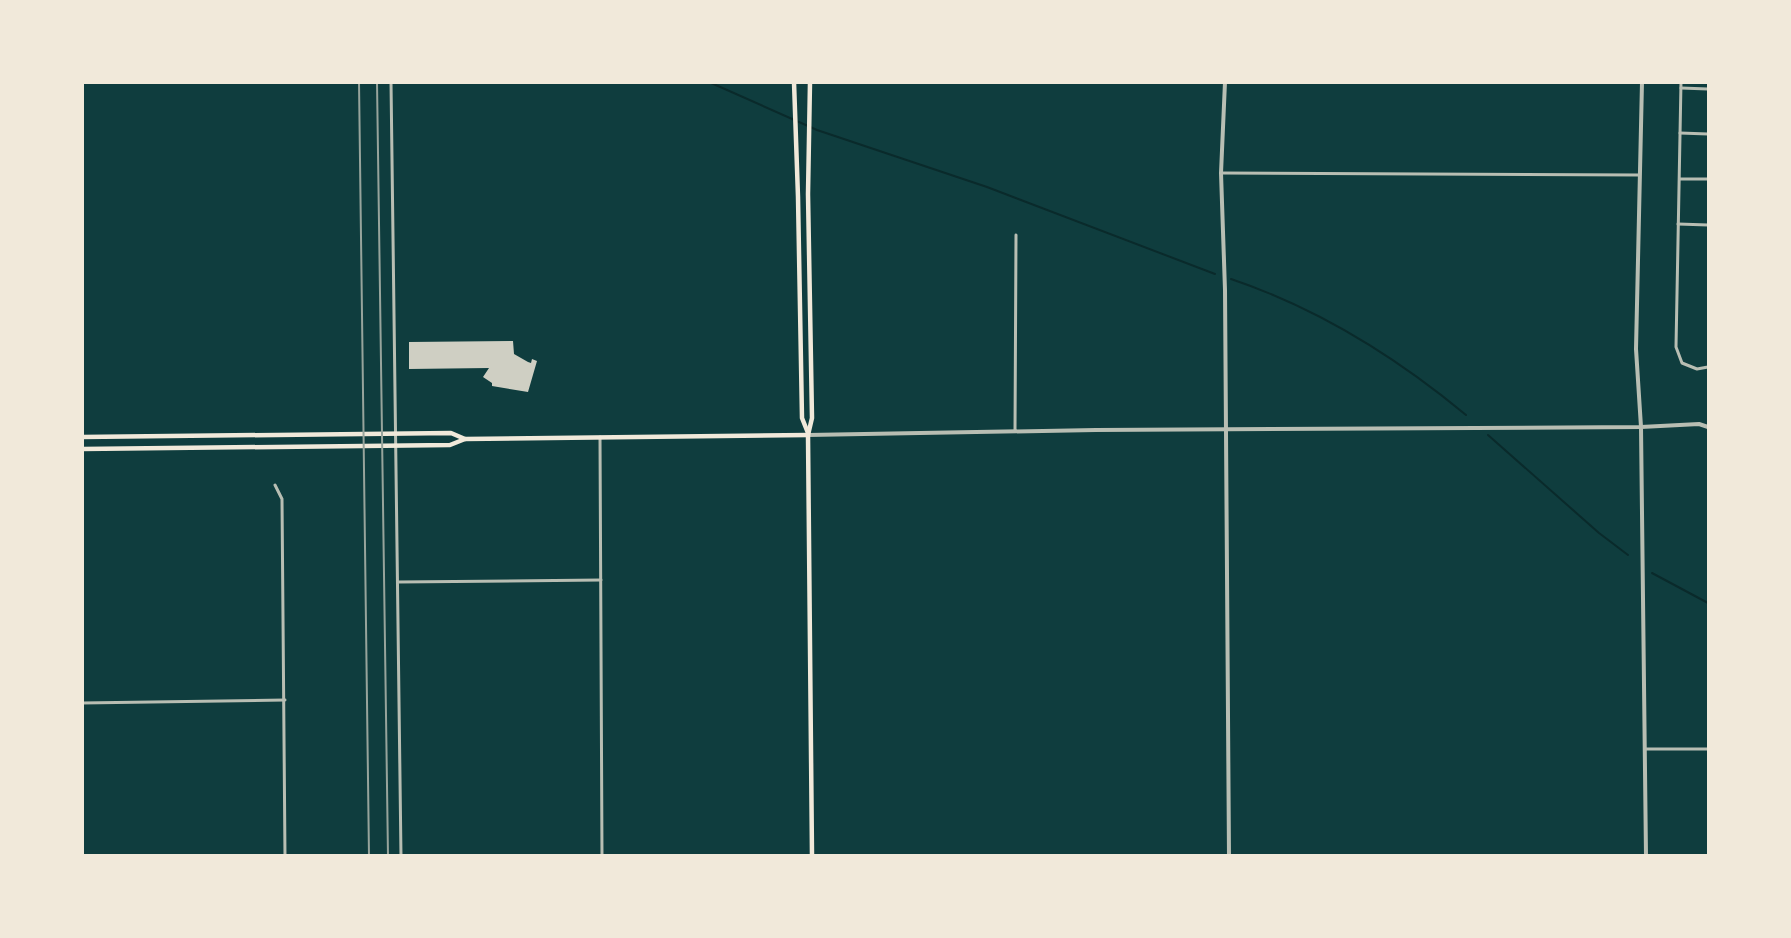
<svg xmlns="http://www.w3.org/2000/svg" width="1791" height="938" viewBox="0 0 1791 938" font-family="'Alegreya Sans',sans-serif">
<style>
.lines{fill:none;stroke-linecap:round;stroke-linejoin:round}
.stream{stroke:#0a2a2b;stroke-width:2}
.building{fill:#cfcfc3}
.minor{stroke:#b8beb3;stroke-width:3}
.tertiary{stroke:#b8beb3;stroke-width:4}
.secondary{stroke:#f1e9da;stroke-width:4.5}
.primary{stroke:#f1e9da;stroke-width:4.5}
.rail{stroke:#97a49c;stroke-width:2}
</style>
<rect width="100%" height="100%" fill="#0f3d3e"/>
<g class="lines">
<!-- stream -->
<g class="stream">
<polyline points="709,82 817,130 987,187 1215,274"/>
<path d="M1231,279c86,29 165,78 235,136"/>
<polyline points="1488,435 1599,533 1628,555"/>
<polyline points="1652,573 1708,603"/>
</g>
</g>
<!-- building -->
<polygon class="building" points="513,341 514,354 528,362 531,363 532,359 537,361 528,392 492,386 492,383 483,377 489,368 409,369 409,342"/>
<g class="lines">
<!-- minor -->
<g class="minor">
<polyline points="391,82 401,856"/>
<polyline points="1681,82 1676,347 1682,363 1697,369 1708,367"/>
<polyline points="1681,88 1708,89"/>
<polyline points="1680,133 1708,134"/>
<polyline points="1221,173 1639,175"/>
<polyline points="1680,179 1708,179"/>
<polyline points="1678,224 1708,225"/>
<polyline points="1015,431 1016,235"/>
<polyline points="600,437 602,856"/>
<polyline points="275,485 282,499 285,856"/>
<polyline points="399,582 601,580"/>
<polyline points="82,703 285,700"/>
<polyline points="1646,749 1708,749"/>
</g>
<!-- tertiary -->
<g class="tertiary">
<polyline points="1225,82 1221,173 1225,290 1229,856"/>
<polyline points="1642,82 1636,349 1641,427 1646,856"/>
<polyline points="808,435 1096,430 1641,427 1699,424 1708,427"/>
</g>
<!-- secondary -->
<g class="secondary">
<polyline points="82,437 451,433 465,439"/>
<polyline points="82,449 450,445 465,439 808,435"/>
</g>
<!-- primary -->
<g class="primary">
<polyline points="794,82 798,197 802,418 808,433"/>
<polyline points="810,82 808,194 812,418 808,435 812,856"/>
</g>
<!-- rail -->
<g class="rail">
<polyline points="359,82 369,856"/>
<polyline points="377,82 388,856"/>
</g>
</g>
<!-- border -->
<rect width="1791" height="938" fill="none" stroke="#f1e9da" stroke-width="168"/>
</svg>
